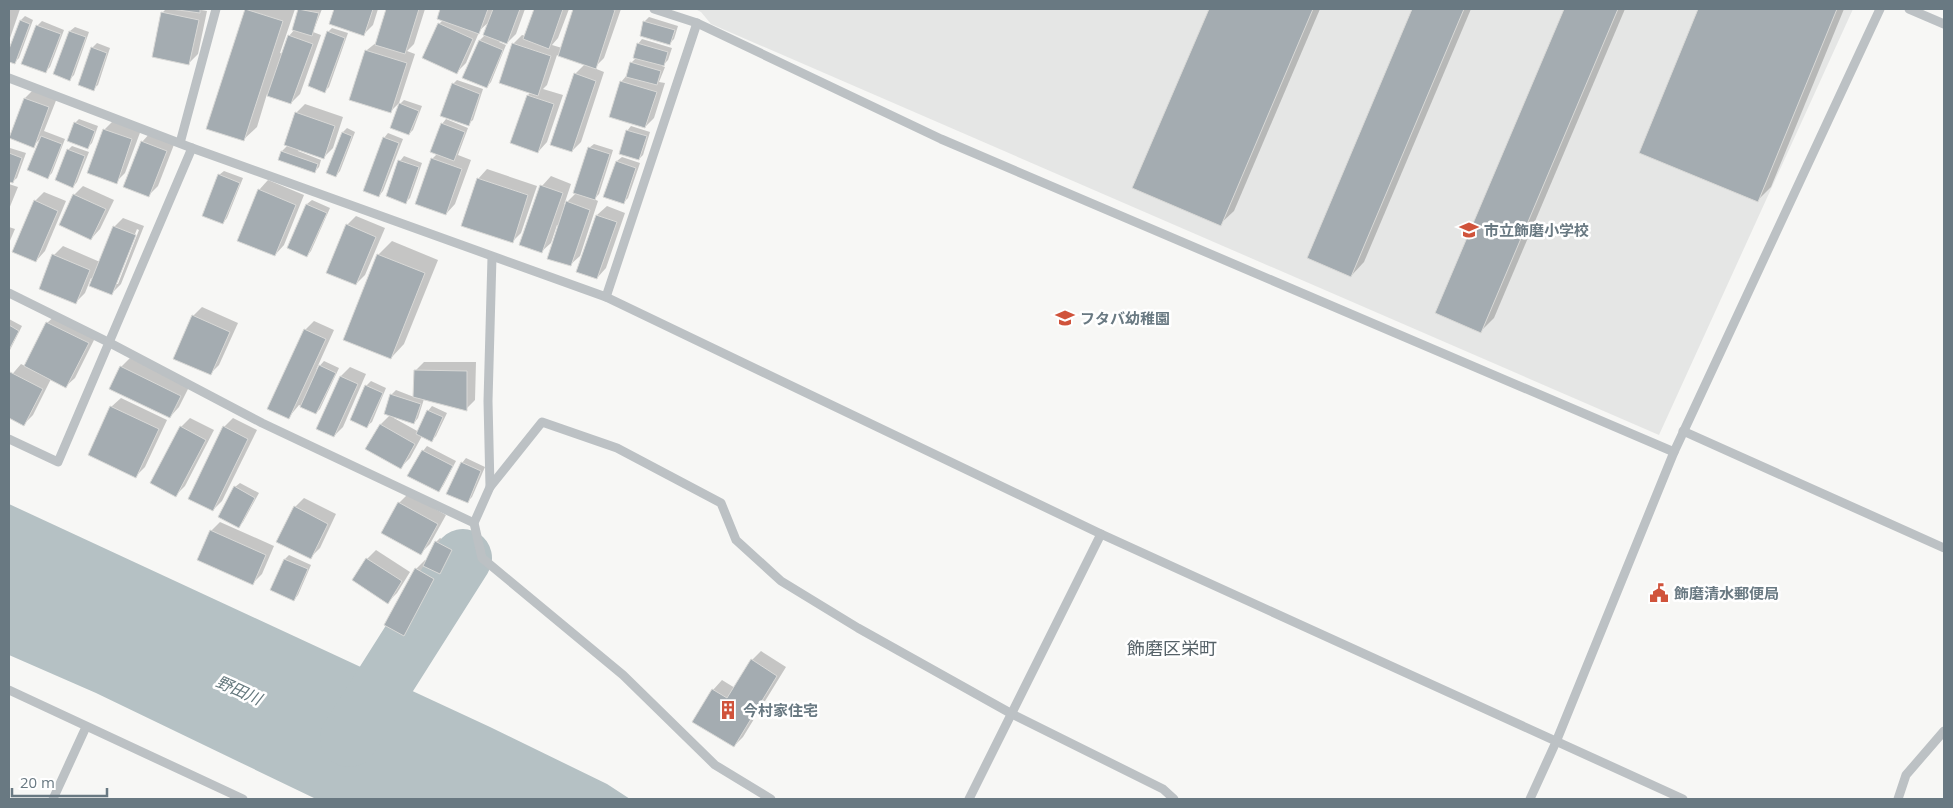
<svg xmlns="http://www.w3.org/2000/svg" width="1953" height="808" viewBox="0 0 1953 808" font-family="'Open Sans','Noto Sans JP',sans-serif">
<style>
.built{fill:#e5e6e5}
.water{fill:#b5c1c4}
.shadow{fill:#0003;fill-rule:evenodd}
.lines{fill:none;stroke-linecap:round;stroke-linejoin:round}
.river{stroke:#b5c1c4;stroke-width:58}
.building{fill:#a4acb1;stroke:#d9d9d7}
.minor{stroke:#bcc1c4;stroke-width:9}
.labels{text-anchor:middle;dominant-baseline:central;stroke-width:5;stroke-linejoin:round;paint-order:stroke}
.poi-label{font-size:15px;font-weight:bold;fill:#697982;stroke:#fff;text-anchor:start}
.water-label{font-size:16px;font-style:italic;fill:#65797e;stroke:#fff}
.quarter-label{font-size:18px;fill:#566268;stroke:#fff}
</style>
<rect width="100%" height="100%" fill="#f7f7f5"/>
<!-- built -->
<polygon class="built" points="695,9 1853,9 1659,435 711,24 701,12"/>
<!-- water -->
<polygon class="water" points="9,504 490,727 607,784 630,799 316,799 96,693 9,655"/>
<!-- shadow -->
<g class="shadow">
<polygon points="9,9 20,9 9,41"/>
<polygon points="166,9 202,9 201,10 207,11 198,54 189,63 162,13"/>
<polygon points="246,9 295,9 280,53 283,54 289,36 295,29 293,29 300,9 322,9 313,32 321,35 300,94 291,103 267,94 257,127 243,140"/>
<polygon points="336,9 378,9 373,25 364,34 331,23"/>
<polygon points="387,9 425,9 414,44 407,51 415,54 399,103 390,112 351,99 367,50 377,42"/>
<polygon points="442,9 525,9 516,34 507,43 500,40 499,42 506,45 491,82 487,87 480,40 484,36 490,21 480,30 466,63 457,72 439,24 443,20 438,18"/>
<polygon points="535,9 569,9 558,38 552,45 562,48 575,9 621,9 604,58 594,68 604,72 581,142 572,151 575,74 585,64 557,55 547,85 543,89 563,95 547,142 538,152 528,95 531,92 513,44 522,35 526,36"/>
<polygon points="1210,9 1320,9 1234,211 1220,224 1134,187"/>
<polygon points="1413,9 1471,9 1364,262 1351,276 1309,257"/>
<polygon points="1565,9 1625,9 1494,318 1481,331 1437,312"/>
<polygon points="1699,9 1844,9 1771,187 1758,200 1641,152"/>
<polygon points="25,16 33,20 19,58 15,62 9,60 9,52 21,20"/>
<polygon points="649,17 678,26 674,39 670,43 644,22"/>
<polygon points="42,21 64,30 50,67 45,72 37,26"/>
<polygon points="75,27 89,32 74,75 70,79 55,74 70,31"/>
<polygon points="332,28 348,33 329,87 325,91 328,32"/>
<polygon points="642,39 672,48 668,60 662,66 665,67 659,82 665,83 654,118 645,127 621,82 628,74 631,63 637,57 638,44"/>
<polygon points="97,43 110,48 98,85 93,89 92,48"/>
<polygon points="457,80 483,89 473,120 468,124 453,84"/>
<polygon points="34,89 57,98 44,131 65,139 52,173 48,177 41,138 33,146 25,98"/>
<polygon points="404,100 422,106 413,130 409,134 400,104"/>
<polygon points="305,104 343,117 333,148 324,157 299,149 298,151 321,160 319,167 314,172 279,159 282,151 288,145 296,113"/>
<polygon points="79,119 98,126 92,143 88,147 75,123"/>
<polygon points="446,119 468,128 458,155 471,160 455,204 446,214 432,159 438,153 442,124"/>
<polygon points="113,121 141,130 125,173 116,182 104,130"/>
<polygon points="631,126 650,132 643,155 639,159 627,131"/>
<polygon points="347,128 355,132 340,171 336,176 343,132"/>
<polygon points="151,132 175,142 158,186 149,195 142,142"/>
<polygon points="388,133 403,139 383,191 379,196 384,138"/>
<polygon points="594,144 613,150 599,194 594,199 598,201 580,256 570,265 559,226 557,225 551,243 541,252 542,186 551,176 571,184 564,205 576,193 589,148"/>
<polygon points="72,146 89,152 77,182 73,187 68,150"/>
<polygon points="10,148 26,153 17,178 12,182 9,181 9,150"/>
<polygon points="404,156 422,163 410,198 406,202 400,161"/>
<polygon points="622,157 640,163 628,198 623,203 605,196 617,161"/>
<polygon points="487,169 537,186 521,233 512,242 478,179"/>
<polygon points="224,171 243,178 227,218 223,223 219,175"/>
<polygon points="268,180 304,195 284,245 275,255 259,190"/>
<polygon points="9,184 18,187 9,209"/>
<polygon points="83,186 114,200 100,229 91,239 74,195"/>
<polygon points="44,192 66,201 45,251 36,261 35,201"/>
<polygon points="312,200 330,208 311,251 307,256 288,248 307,204"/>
<polygon points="607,206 625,213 606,268 597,278 578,271 597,215"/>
<polygon points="356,216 385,228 365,275 356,284 347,225"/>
<path d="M123,218l21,8 -23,58 -9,9 -21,-15 -6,15 -9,9 -22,-47 9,-9 37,16 14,-35zM137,229l2,1 -21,54h-3z"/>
<polygon points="9,227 15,229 9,243"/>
<polygon points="392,241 438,260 404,344 391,358 378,255"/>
<polygon points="202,307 238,323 219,365 210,374 193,316"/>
<polygon points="57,314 97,334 75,378 65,387 51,379 33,415 24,424 9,416 9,378 21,364 25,366 47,323"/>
<polygon points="9,319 22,326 9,352"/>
<polygon points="314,321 334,330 316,370 324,361 339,368 320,409 316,413 299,405 289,417 305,330"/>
<polygon points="130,358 189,387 179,407 170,417 121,367"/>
<polygon points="424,362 476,362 475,400 466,409 424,399 418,418 414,423 392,417 419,432 428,411 432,406 447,413 436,436 432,440 422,436 410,458 401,467 367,448 381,424 390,415 391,395 396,390 414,397 415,371"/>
<polygon points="350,367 366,374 343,427 334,436 341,376"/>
<polygon points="371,381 386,388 372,422 367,426 351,419 366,386"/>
<polygon points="121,398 167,420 145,467 136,476 111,407"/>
<polygon points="190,418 214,430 185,486 176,495 181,427"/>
<polygon points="233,418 257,430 222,501 213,510 224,427"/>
<polygon points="427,446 456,461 443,486 439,491 423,451"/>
<polygon points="466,458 485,467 472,497 467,502 462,463"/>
<polygon points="240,483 259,493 243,522 239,526 235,487"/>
<polygon points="408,494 446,515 430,544 421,553 399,503"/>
<polygon points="304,498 336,514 320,548 310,558 295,507"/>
<polygon points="220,522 274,546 262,574 253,583 211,531"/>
<polygon points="440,538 455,546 413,625 404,634 416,569 425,560 426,561 436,542"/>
<polygon points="376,550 410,572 397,593 388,602 367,559"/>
<polygon points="289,555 311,565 298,595 294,600 272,590 285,559"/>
<polygon points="761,651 786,667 743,737 734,746 694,721 713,690 722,680 735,688 752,660"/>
</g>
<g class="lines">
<!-- river -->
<polyline class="river" points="349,738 463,558"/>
</g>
<!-- building -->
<g class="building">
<polygon points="171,9 200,9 200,13"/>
<polygon points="245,9 283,21 244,141 206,129"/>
<polygon points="298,9 319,13 312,36 292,30"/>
<polygon points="334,9 373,9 364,36 329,24"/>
<polygon points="386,9 419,9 405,54 375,45"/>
<polygon points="440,9 488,9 479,34 437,19"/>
<polygon points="493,9 520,9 507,44 483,35"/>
<polygon points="534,9 563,9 549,49 523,39"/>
<polygon points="573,9 610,9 615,10 596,69 558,56"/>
<polygon points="1209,9 1313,9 1221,226 1132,188"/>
<polygon points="1412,9 1464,9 1351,277 1307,258"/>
<polygon points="1564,9 1618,9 1481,333 1435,313"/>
<polygon points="1698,9 1837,9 1758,202 1639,153"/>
<polygon points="161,12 199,20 189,65 152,57"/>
<polygon points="20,20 30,24 15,64 9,62 9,49"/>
<polygon points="643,21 675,30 670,45 640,36"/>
<polygon points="438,23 473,39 457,74 422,58"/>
<polygon points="36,25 61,34 46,73 21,64"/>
<polygon points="69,31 86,37 70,81 53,74"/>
<polygon points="327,31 345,38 325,93 308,86"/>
<polygon points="288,35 313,44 291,104 267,96"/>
<polygon points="479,40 503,50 487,88 462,78"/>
<polygon points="512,43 551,56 538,96 499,83"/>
<polygon points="637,43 668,52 664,66 633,58"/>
<polygon points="91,47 107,53 94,91 78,85"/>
<polygon points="365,50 407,63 391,113 349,100"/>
<polygon points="630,62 661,71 657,85 626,77"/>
<polygon points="574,73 596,81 572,152 550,145"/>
<polygon points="620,81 657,92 645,128 609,117"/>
<polygon points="452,83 480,94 469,126 440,116"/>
<polygon points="527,95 554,104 538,153 510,143"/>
<polygon points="24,98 49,107 34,148 9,138"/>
<polygon points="399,103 419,111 409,135 390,128"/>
<polygon points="295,112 335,126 324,159 284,145"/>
<polygon points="74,122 95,131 88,149 67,141"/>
<polygon points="441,123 465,132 454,161 430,152"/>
<polygon points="103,129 132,139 117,184 87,173"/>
<polygon points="626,130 647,136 639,160 619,154"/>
<polygon points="342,132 352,136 336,177 326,173"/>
<polygon points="41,136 62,144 48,179 27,170"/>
<polygon points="383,137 399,143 379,197 363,191"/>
<polygon points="141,141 167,151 149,197 123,187"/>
<polygon points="588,147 610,154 595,200 573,193"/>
<polygon points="67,149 85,156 73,188 55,180"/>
<polygon points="281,151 318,164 315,173 278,160"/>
<polygon points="9,153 22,158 13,183 9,182"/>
<polygon points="431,158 462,169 446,215 415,204"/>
<polygon points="398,160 419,167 406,204 386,196"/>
<polygon points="616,161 636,168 624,204 603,197"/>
<polygon points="218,174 240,183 223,224 202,216"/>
<polygon points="477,178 528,195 513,243 461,226"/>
<polygon points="540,185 563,193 542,253 519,245"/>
<polygon points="258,189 296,205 275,256 237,241"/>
<polygon points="73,194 106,209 91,240 59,225"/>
<polygon points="34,200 58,211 36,262 12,252"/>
<polygon points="566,201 590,210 571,266 547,259"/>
<polygon points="306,204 327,213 307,257 287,248"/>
<polygon points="596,215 617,222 597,279 576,272"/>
<polygon points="346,224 376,237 356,285 326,273"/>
<polygon points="113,226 136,235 112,295 89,286"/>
<polygon points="52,254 90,270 76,304 39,289"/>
<polygon points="377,254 425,273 391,359 343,340"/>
<polygon points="192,315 230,332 211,375 173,359"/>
<polygon points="46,322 89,343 66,388 24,366"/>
<polygon points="9,325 19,331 9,350"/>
<polygon points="304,329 326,339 289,419 267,409"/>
<polygon points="319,365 336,373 316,414 300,407"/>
<polygon points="120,366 181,396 170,418 109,389"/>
<polygon points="414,370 467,371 467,411 413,397"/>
<polygon points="10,372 43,389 24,426 9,418 9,375"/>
<polygon points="340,376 358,384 334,437 316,429"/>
<polygon points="365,385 383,393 367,428 350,420"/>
<polygon points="390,394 421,404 414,424 384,414"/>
<polygon points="110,406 159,429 136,478 88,455"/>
<polygon points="427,410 443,417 432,442 416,434"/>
<polygon points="380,424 415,444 401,469 365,449"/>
<polygon points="180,426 206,440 176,497 150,483"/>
<polygon points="223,426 248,439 213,511 188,499"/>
<polygon points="422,450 453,466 439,492 407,476"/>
<polygon points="461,462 481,471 468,503 446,494"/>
<polygon points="234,486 255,498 239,528 218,517"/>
<polygon points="398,502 438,524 421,555 381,533"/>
<polygon points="294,506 328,524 311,559 276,542"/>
<polygon points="210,530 266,555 253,585 197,560"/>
<polygon points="435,541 452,550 440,574 423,566"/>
<polygon points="366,558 402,581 388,604 352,580"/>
<polygon points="284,559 308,569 294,601 270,590"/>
<polygon points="415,568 434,579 404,636 384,625"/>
<polygon points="751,659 777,676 734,747 692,722 712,689 727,698"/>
</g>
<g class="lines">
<!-- minor -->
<g class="minor">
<polyline points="654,9 697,23 941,139 1674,452"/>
<polyline points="1909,9 1944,24"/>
<polyline points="9,78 192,148 606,297 1101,534 1683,799"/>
<polyline points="180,143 216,9"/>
<polyline points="492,257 488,401 490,487 474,523 482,558 623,675 715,765 771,799"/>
<polyline points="9,293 110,343 262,423 474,523"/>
<polyline points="606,297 697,23"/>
<polyline points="1683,431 1944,548"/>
<polyline points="9,439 58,462 192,148"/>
<polyline points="490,487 542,422 617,448 721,503 736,540 781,581 858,628 1012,714 1163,789 1174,799"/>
<polyline points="9,690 243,799"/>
<polyline points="53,799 86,727"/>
<polyline points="969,799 1101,534"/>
<polyline points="1530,799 1556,742 1674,452 1880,9"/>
<polyline points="1898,799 1906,775 1944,731"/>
</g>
</g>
<!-- icons -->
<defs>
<g id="school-bare" transform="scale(1.5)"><path d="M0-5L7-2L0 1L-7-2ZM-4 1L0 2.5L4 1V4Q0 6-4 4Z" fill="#d0533b" stroke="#fff" stroke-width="2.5" paint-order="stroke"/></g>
<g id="civic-bare" transform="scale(1.5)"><path d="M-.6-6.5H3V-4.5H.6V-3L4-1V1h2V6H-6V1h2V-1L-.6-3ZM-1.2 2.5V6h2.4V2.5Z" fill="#d0533b" stroke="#fff" stroke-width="2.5" paint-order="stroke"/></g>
<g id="building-bare" transform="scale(1.5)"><path d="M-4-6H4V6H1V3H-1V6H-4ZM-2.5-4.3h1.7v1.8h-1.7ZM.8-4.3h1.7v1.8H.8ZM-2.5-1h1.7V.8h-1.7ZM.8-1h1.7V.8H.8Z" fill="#d0533b" stroke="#fff" stroke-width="2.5" paint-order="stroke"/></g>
</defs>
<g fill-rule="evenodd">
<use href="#school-bare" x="1469" y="230"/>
<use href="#school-bare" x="1065" y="318"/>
<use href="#civic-bare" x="1659" y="593"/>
<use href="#building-bare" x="728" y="710"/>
</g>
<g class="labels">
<!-- poi labels -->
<g class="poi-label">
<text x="1484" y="230">市立飾磨小学校</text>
<text x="1080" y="318">フタバ幼稚園</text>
<text x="1674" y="593">飾磨清水郵便局</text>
<text x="743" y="710">今村家住宅</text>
</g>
<!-- water labels -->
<g class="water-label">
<text transform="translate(239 690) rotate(24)">野田川</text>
</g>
<!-- quarter labels -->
<g class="quarter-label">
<text x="1172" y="648">飾磨区栄町</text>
</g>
</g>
<!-- border -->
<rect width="1953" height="808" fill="none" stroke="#697982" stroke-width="20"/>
<!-- scale -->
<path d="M12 788v8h95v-8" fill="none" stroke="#697982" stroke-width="2.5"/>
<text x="20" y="788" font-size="15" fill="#697982" stroke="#ffffff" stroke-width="4" paint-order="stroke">20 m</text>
</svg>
